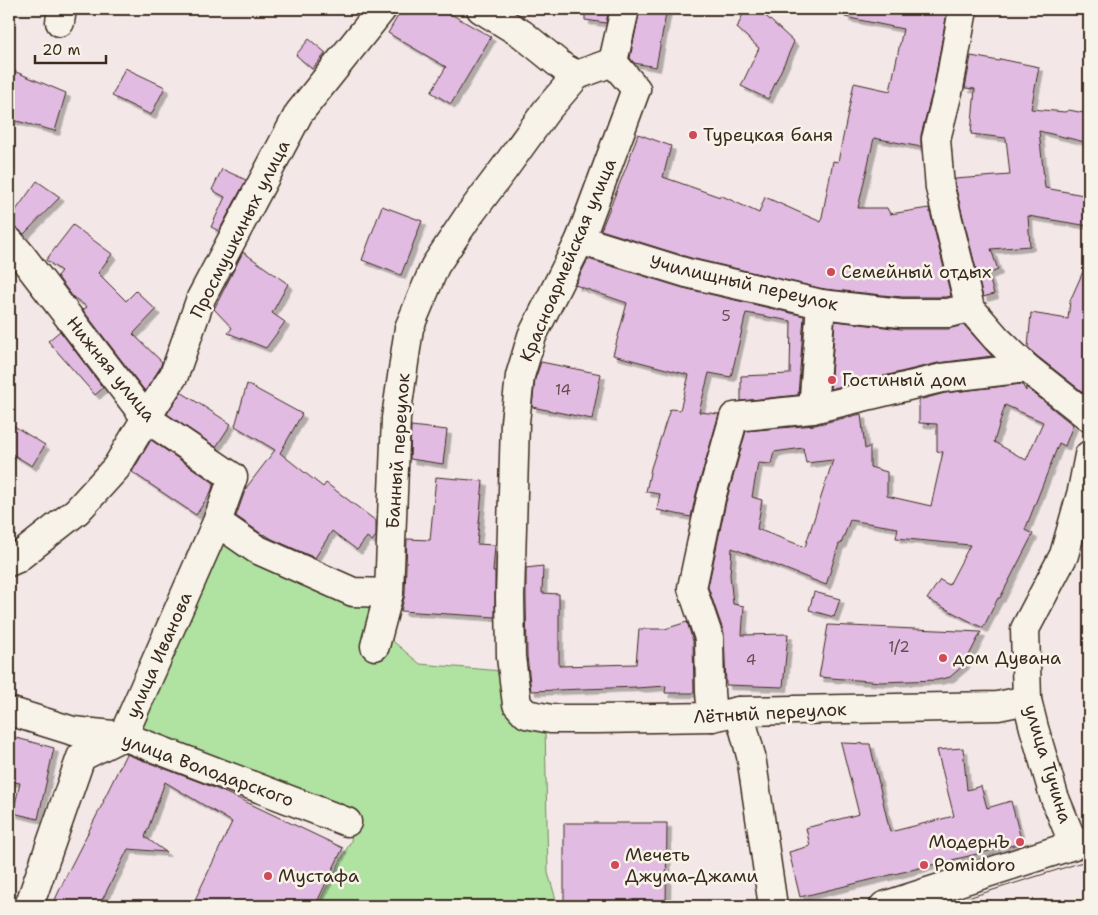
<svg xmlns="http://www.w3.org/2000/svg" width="1098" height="915" viewBox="0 0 1098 915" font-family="'Shantell Sans',sans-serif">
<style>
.green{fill:#b0e2a2;stroke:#768660}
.building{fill:#e2bbe3;stroke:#3b2a1e;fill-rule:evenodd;filter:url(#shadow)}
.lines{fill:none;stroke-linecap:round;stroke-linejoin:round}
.minor-casing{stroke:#3b2a1e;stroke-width:31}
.minor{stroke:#f7f3e8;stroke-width:28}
.tram{stroke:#3b2a1e;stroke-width:1}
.poi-dot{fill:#d1495b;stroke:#f7f3e8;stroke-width:2}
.labels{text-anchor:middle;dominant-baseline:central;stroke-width:5;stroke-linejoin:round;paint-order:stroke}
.number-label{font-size:15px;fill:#654e4f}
.poi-label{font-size:18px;fill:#3b2a1e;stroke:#f7f3e8;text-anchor:start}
.street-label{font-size:18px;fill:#3b2a1e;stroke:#f7f3e8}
</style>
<defs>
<filter id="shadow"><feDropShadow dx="4.5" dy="4.5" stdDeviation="0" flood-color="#0004"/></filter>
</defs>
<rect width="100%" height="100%" fill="#f3e8e7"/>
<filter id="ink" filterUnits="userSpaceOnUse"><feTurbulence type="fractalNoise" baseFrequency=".02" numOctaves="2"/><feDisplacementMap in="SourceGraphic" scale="10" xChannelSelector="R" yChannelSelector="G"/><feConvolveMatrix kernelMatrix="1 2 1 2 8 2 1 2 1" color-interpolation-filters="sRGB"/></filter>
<g filter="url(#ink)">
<!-- green -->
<polygon class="green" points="216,532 389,600 382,632 420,664 502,671 545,727 548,873 558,906 317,906 351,841 353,820 128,735"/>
<!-- building -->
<g class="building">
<polygon points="402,9 442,9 491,37 451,104 431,92 446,67 388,33"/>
<polygon points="585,9 609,9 606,23 585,20"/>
<polygon points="640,9 667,9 656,67 634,63 630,58"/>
<polygon points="745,9 758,9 794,42 768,99 741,86 759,48 737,28"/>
<polygon points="846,9 929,9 947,12 934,85 921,135 921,147 874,138 858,208 887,208 890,214 929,208 951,296 946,297 902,297 824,289 691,258 601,230 627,165 638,134 671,146 663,177 720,197 720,195 759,213 765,197 821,222 833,161 838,162 854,83 890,91 903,29 845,17"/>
<polygon points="309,39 326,53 312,69 296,55"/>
<polygon points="971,56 999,61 1000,59 1039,67 1031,109 1065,112 1069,110 1089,114 1089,143 1039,131 1045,188 1089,196 1089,226 1028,216 1030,246 991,249 998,270 988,274 994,294 983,297 955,185 955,179 1010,175 1006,138 971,134 975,89 965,88"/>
<polygon points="125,68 165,87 151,115 112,96"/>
<polygon points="9,69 66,93 55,131 9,119"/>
<polygon points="222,169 246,180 219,231 211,227 225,197 212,190"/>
<polygon points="37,181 60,197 24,234 14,226 9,226 9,220"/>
<polygon points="382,206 422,221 401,275 362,260"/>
<polygon points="73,225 112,254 98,273 126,301 136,291 156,310 133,334 162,362 160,368 145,391 83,310 87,307 73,297 57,276 61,271 46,260"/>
<polygon points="243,252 288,284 272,313 285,322 266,348 228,333 232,328 214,309"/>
<polygon points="1089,258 1089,397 1037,356 1028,348 1031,313 1068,319 1070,301"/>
<polygon points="588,259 683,288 804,316 798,395 741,401 741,376 790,374 791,321 746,313 731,377 709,373 699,412 719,414 696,494 691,517 657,510 660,494 646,492 651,468 670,409 680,410 689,375 613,355 627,303 575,285"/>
<polygon points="835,321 901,329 948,329 964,325 992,356 938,363 830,389"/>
<polygon points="60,331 103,388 95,395 48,341"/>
<polygon points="541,362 601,374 592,419 532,407 535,379"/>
<polygon points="247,384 302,414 280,453 323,487 326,483 376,521 376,536 372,541 367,537 357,550 332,531 315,558 272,539 264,534 263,535 236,516 246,488 275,450 235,426"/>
<path d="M1022,384l4,7v-4l47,38 -8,21 -6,-3 -34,87 8,4 -33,64h-2l-15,30 -56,-29 13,-19 9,5 21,-40 -74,-7 2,-10 -48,-8 -9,24h-2l-13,41 -94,-37 -2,27 3,29 11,2 -2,29 46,-1 -5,53 -57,-2 -2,-52 -16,-46 18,-85 20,-71 69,-6 46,-11 4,35 5,-3v21l17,5v24l44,10 12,-54 -6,-1v-27l-18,-1v-23l26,-7zM1005,405l38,17 -17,38 -32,-18zM803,448l3,15 27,-3 -28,87 -48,-18 5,-29 -10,-3 6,-34 13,1 3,-12z"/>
<polygon points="181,392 231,424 216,447 167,414"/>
<polygon points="9,423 45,445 32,466 9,452"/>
<polygon points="411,426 447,430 443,464 410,459"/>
<polygon points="151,440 214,483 211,492 196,515 132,472"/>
<polygon points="436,477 483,481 477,544 495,545 493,572 495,572 495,617 401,611 405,594 407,539 430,540"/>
<polygon points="543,566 542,593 559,594 559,666 636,664 639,629 665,629 687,622 693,641 694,693 665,693 666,686 636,688 636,687 531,691 527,656 526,597 526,568"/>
<polygon points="814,592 840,599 834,617 809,610"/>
<polygon points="828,625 981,632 964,665 950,677 937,680 881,682 819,677"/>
<polygon points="9,736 54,748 38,819 13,813 20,783 9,781"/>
<polygon points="841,743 870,744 890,832 954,816 937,750 963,748 967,790 981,786 987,808 1011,801 1022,843 800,897 789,852 810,846 806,828 859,814"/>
<polygon points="126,754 205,784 242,800 343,848 315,906 192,906 232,822 165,782 145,837 166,852 128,849 99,906 52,906 68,872 104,801 103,801"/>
<polygon points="564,823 667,823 666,906 564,906"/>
</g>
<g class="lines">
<!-- minor casing -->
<g class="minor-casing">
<g id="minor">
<polyline points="481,9 522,34 564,68 577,75"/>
<polyline points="625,9 613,62 636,89 580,240 532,336 520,376 515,422 510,597 511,657 517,704 526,714 551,719 597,719 712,717 739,711 998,706 1027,700"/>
<polyline points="963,9 949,88 936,139 940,188 970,308 996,338 1027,368 1089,417"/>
<polyline points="60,22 62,9"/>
<polyline points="580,240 687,273 821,304 901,313 948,313 970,308"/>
<polyline points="9,241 18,251 146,418 233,477 217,522 256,549 353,592 389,593"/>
<polyline points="813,409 821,304"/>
<polyline points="9,562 16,559 77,511 116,468 146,418 174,375 201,298 299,113 382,9"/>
<polyline points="375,646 389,593 396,418 409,328 435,266 467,218 504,169 546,111 577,75 613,62"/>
<polyline points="9,711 73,731 123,736 347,822"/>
<polyline points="739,711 751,756 773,906"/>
<polyline points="712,717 710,692 709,638 692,588 711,498 734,417 813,409 942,378 1027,368"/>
<polyline points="1074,845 1054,796 1034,728 1027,700 1025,629 1064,555 1082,491 1089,455"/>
<polyline points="29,906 81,757 123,736 217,522"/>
<polyline points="884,906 1089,840"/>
</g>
</g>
<!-- minor -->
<use href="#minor" class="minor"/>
<!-- tram -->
<polyline class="tram" points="942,906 1089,860"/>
</g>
</g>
<!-- markers -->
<g class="poi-dot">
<circle cx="693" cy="135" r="5"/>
<circle cx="831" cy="272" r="5"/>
<circle cx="832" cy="380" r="5"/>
<circle cx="943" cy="658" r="5"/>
<circle cx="1020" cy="842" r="5"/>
<circle cx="615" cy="865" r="5"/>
<circle cx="924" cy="865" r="5"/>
<circle cx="268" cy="876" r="5"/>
</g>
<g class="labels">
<!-- number labels -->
<g class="number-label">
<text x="726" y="316">5</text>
<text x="563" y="390">14</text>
<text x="899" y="647">1/2</text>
<text x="751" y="660">4</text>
</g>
<!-- poi labels -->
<g class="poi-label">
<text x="703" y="135">Турецкая баня</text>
<text x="841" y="272">Семейный отдых</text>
<text x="842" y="380">Гостиный дом</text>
<text x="953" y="658">дом Дувана</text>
<text x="1010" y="842" text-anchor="end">МодернЪ</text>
<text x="625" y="855">Мечеть<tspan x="625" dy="21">Джума-Джами</tspan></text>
<text x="934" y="865">Pomidoro</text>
<text x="278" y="876">Мустафа</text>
</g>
<!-- street labels -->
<g class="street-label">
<text transform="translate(240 229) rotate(-63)">Просмушкиных улица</text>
<text transform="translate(568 260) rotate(-67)">Красноармейская улица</text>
<text transform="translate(744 283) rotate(13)">Училищный переулок</text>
<text transform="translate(111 369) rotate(51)">Нижняя улица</text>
<text transform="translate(398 451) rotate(-86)">Банный переулок</text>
<text transform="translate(159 655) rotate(-66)">улица Иванова</text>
<text transform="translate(770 713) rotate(-3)">Лётный переулок</text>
<text transform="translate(1048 764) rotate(73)">улица Тучина</text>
<text transform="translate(208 770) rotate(20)">улица Володарского</text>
</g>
</g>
<!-- margin -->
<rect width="1098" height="915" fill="none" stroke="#f7f3e8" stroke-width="30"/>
<rect x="15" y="15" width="1068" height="885" fill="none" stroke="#3b2a1e" stroke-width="2" filter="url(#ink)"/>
<!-- scale -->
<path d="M35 55v8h71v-8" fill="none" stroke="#3b2a1e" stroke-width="2.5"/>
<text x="42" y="55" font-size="15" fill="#3b2a1e" stroke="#f7f3e8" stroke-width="4" paint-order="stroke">20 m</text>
</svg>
